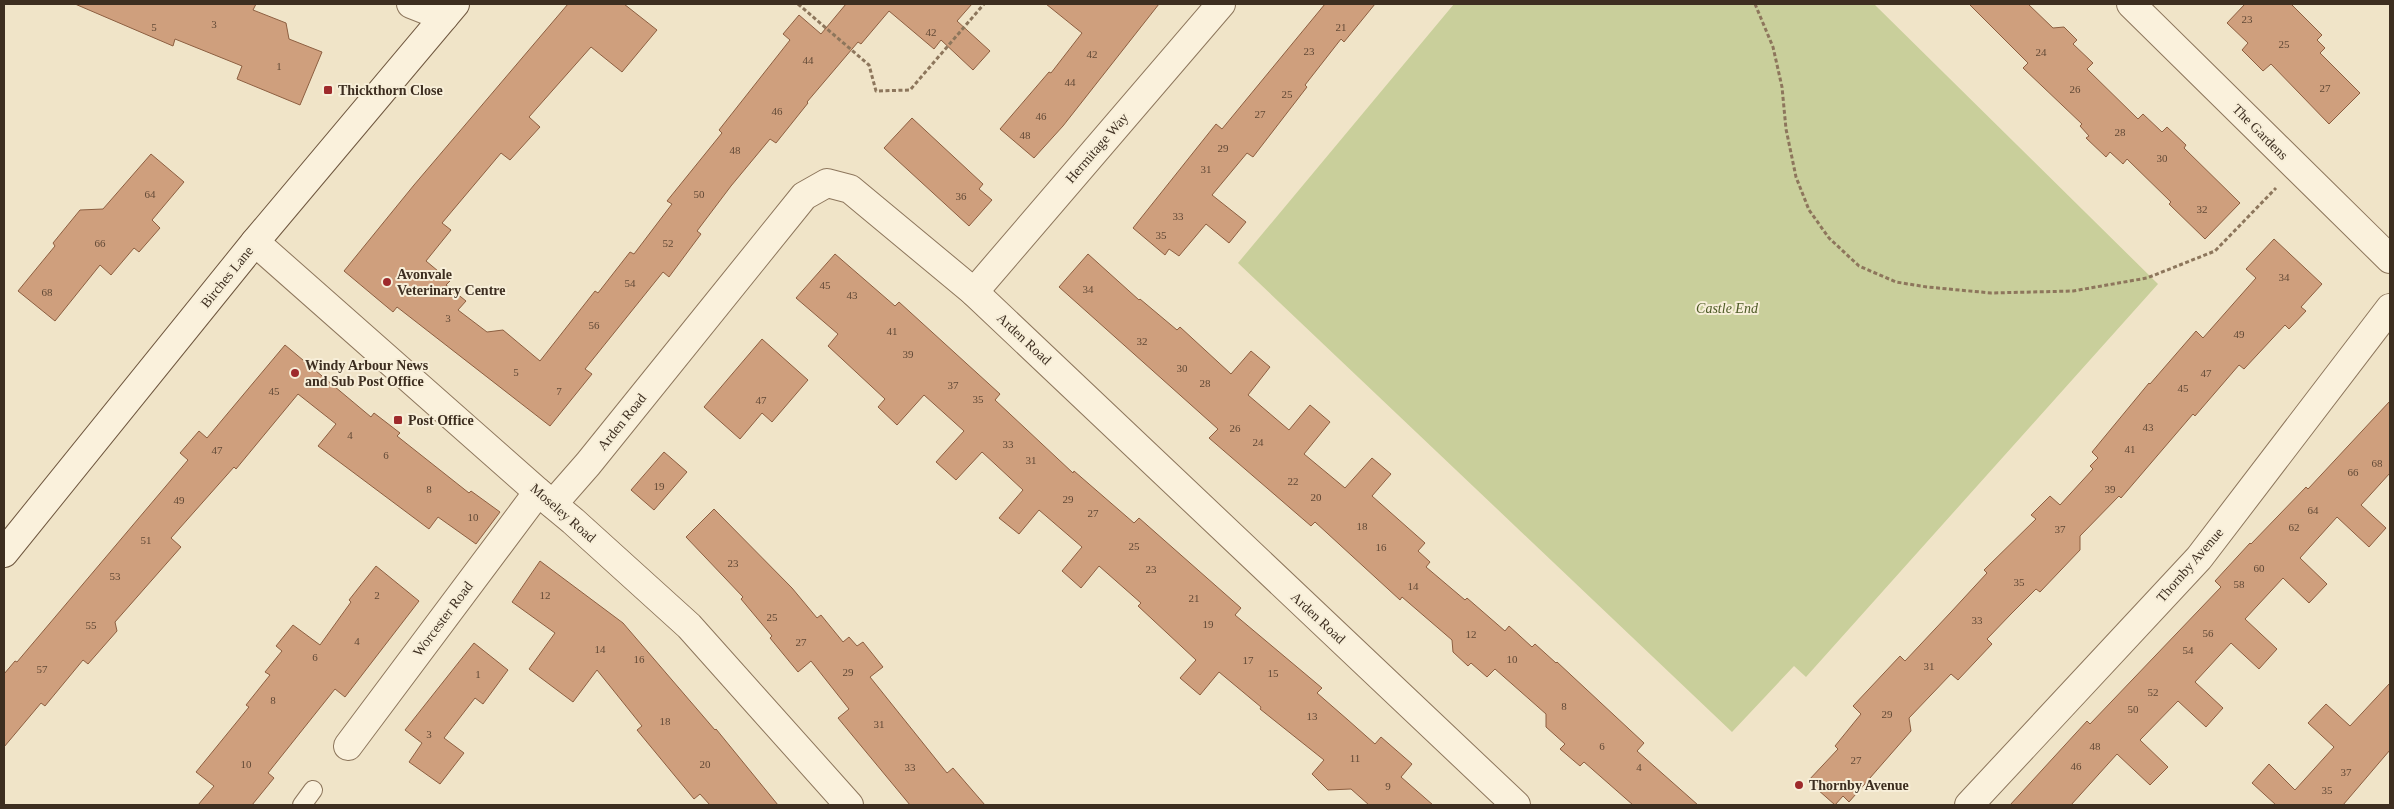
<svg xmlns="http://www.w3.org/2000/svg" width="2394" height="809" viewBox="0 0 2394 809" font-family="Georgia,serif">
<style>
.green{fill:#c9cf9b}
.building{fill:#cf9f7d;stroke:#8d5f41}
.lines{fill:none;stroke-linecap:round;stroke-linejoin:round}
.lane-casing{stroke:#8d765c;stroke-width:20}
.street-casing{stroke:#8d765c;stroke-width:30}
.secondary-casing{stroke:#6f573f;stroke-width:30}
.path{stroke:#8d765c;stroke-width:3;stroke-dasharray:4 2.5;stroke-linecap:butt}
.lane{stroke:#faf1dc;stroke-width:18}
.street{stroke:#faf1dc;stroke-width:28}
.secondary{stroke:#faf1dc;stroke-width:28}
.poi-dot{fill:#9e2a2b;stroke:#f7eed8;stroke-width:2}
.labels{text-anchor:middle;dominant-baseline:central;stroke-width:4;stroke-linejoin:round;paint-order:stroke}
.number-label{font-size:11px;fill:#624a37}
.poi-label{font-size:14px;font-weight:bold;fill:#3d2e20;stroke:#f7eed8;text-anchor:start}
.street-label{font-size:14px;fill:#3d2e20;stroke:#f7eed8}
.park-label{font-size:14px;font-style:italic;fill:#4d5a26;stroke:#f7eed8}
</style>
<rect width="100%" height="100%" fill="#f0e4c8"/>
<!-- green -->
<polygon class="green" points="1454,4 1874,4 2158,284 1806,677 1794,666 1732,732 1238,263"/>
<!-- building -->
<g class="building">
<polygon points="75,4 256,4 253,10 286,23 289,39 322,52 300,105 237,79 242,66 175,39 173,46"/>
<polygon points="568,4 624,4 657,30 622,72 591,47 529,117 540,127 510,160 501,153 442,223 451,230 426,261 450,281 446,285 466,301 458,310 487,332 503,330 540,361 595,291 598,293 630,252 634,254 672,204 667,201 722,133 719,130 790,40 783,34 799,15 821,34 846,4 972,4 957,21 990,51 973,70 941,40 934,49 889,11 861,44 858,42 807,102 808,103 776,143 770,139 731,186 697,231 701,234 669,277 663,272 585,369 592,374 550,426 397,307 393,312 344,271 414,185"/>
<polygon points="1046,4 1159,4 1063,126 1034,158 1000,129 1049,72 1051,73 1082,33"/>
<polygon points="1325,4 1375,4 1344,42 1341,39 1305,85 1307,87 1253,157 1247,153 1212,195 1246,222 1229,243 1206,224 1179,256 1169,249 1165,255 1133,228 1216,124 1222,129"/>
<polygon points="1969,4 2028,4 2053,28 2064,27 2077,40 2073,44 2093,63 2087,69 2138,119 2143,114 2162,132 2167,127 2186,145 2184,148 2240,203 2205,239 2169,204 2171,202 2127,159 2123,164 2110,152 2106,157 2086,138 2089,136 2080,126 2082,124 2023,68 2028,63"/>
<polygon points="2245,4 2291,4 2322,35 2317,40 2325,48 2320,53 2360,93 2329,124 2271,64 2263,71 2242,50 2248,43 2227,23"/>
<polygon points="912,118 983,184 979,189 992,200 969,226 884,148"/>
<polygon points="151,154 184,182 152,220 160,228 139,252 134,248 111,275 100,265 55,321 18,291 55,246 53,243 80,210 103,209"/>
<polygon points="2274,239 2322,284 2301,307 2306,311 2289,329 2285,325 2244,369 2239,365 2195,416 2193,414 2121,498 2119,496 2080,536 2080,550 2040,592 2036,589 2011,614 1987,639 1992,644 1958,680 1951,674 1909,718 1911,731 1849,802 1843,796 1835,805 1808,781 1838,749 1835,746 1861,714 1853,706 1900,656 1905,661 1951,612 1987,573 1984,570 2036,519 2031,515 2050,496 2060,505 2093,469 2090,466 2098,458 2092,452 2149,383 2150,384 2196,331 2203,338 2256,278 2246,269"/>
<polygon points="835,254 895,306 899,302 1000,394 995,400 1073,473 1074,471 1134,523 1139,518 1241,608 1235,615 1322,688 1317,693 1348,720 1375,744 1381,737 1412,764 1401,777 1433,805 1369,805 1351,789 1328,790 1312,774 1324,760 1260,709 1261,707 1219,672 1200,695 1180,678 1196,660 1138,606 1141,603 1099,566 1081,588 1062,571 1082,547 1039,510 1019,534 999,518 1023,490 982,452 956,480 936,462 964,431 924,395 897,425 878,407 885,399 828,346 838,334 796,298"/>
<polygon points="1088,254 1139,300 1140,299 1177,330 1180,327 1231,374 1251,351 1270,367 1248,395 1289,430 1310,405 1330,422 1304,454 1345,488 1372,458 1391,474 1372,496 1425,543 1418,551 1430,562 1426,567 1465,600 1467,598 1505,631 1509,626 1532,647 1535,644 1556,663 1557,662 1644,743 1637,751 1698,805 1633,805 1584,762 1580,766 1560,749 1565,744 1546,727 1546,714 1495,669 1487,677 1471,663 1468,666 1453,652 1452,640 1402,597 1400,600 1315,522 1311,526 1209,438 1218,429 1059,287"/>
<polygon points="762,339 808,380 772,422 762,413 740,439 704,407"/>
<polygon points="285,345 371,417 374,413 400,433 397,436 469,493 471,491 500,512 476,544 438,517 429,529 318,446 336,424 298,394 236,469 234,467 171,538 181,547 115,622 117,631 88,664 83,660 45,706 41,703 4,747 4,674 15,661 17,662 188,460 180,453 199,431 207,438"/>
<polygon points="2390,401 2390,473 2361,505 2386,528 2369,547 2337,517 2300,558 2327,584 2309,603 2283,578 2245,619 2277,649 2259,669 2231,643 2195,682 2223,708 2206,727 2178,701 2140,740 2168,767 2150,785 2117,754 2071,805 2010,805 2087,721 2090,724 2221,587 2215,581 2250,543 2251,544 2306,487 2308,489"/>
<polygon points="664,452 687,472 654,510 631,490"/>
<polygon points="714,509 792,588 817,618 821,615 843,642 849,637 857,646 863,642 883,667 870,677 947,773 953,768 985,805 910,805 838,718 849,709 811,661 798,672 770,638 772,636 741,599 743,597 686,537"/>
<polygon points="540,561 623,623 715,730 716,729 778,805 710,805 700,794 694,799 637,730 642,726 597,670 573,702 529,669 555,633 512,602"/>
<polygon points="376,566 419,601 345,697 335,689 268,773 274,778 252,805 198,805 214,786 196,772 249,707 246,705 270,675 265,672 282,651 276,646 293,625 320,645 351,602 349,600"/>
<polygon points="474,643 508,670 483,704 475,698 444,738 464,753 440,784 409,762 422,743 405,730"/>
<polygon points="2390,683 2390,750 2343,805 2276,805 2252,783 2269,764 2295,790 2334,747 2308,723 2326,704 2350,726"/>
</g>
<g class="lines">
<!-- lane casing -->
<g class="lane-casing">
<polyline id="lane" points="302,805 313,790"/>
</g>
<!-- street casing -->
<g class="street-casing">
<g id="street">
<polyline points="411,4 444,17"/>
<polyline points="2131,4 2390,259"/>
<polyline points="255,242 538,492 573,521 689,626 849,805"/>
<polyline points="974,292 1221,4"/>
<polyline points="553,504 588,464 804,196 827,183 850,189 974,292 1516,805"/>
<polyline points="348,746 538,492"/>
<polyline points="1969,805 2199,558 2390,308"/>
</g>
</g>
<!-- secondary casing -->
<g class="secondary-casing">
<polyline id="secondary" points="4,553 255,242 455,4"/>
</g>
<!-- path -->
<g class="path">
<polyline points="798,4 869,65 876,91 910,90 984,4"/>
<polyline points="1755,4 1773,47 1782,87 1786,129 1796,177 1809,210 1829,238 1859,266 1896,282 1927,287 1991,293 2073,291 2147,278 2215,251 2276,188"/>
</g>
<!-- lane -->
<use href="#lane" class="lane"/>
<!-- street -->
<use href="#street" class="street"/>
<!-- secondary -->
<use href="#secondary" class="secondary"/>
</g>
<!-- markers -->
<g class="poi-dot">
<rect x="323" y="85" width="10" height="10" rx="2.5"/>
<circle cx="387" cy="282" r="5"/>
<circle cx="295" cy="373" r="5"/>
<rect x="393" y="415" width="10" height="10" rx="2.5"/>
<circle cx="1799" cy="785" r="5"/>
</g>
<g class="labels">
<!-- number labels -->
<g class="number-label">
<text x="2247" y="19">23</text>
<text x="214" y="24">3</text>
<text x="154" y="27">5</text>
<text x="1341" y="27">21</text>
<text x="931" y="32">42</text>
<text x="2284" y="44">25</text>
<text x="1309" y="51">23</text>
<text x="2041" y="52">24</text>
<text x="1092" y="54">42</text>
<text x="808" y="60">44</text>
<text x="279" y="66">1</text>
<text x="1070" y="82">44</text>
<text x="2325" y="88">27</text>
<text x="2075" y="89">26</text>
<text x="1287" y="94">25</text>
<text x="777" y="111">46</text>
<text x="1260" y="114">27</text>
<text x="1041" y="116">46</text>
<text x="2120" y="132">28</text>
<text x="1025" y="135">48</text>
<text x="1223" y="148">29</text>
<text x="735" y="150">48</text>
<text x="2162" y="158">30</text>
<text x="1206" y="169">31</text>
<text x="150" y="194">64</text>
<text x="699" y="194">50</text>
<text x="961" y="196">36</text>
<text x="2202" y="209">32</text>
<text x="1178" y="216">33</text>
<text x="1161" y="235">35</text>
<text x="100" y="243">66</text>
<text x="668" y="243">52</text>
<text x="2284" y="277">34</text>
<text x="630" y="283">54</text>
<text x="825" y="285">45</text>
<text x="1088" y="289">34</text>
<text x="47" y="292">68</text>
<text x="852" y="295">43</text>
<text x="448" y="318">3</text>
<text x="594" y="325">56</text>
<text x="892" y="331">41</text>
<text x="2239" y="334">49</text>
<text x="1142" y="341">32</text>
<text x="908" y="354">39</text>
<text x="1182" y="368">30</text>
<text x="516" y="372">5</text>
<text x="2206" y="373">47</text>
<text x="1205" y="383">28</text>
<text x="953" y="385">37</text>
<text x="2183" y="388">45</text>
<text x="274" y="391">45</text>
<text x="559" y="391">7</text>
<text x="978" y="399">35</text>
<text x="761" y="400">47</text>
<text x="2148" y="427">43</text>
<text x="1235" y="428">26</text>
<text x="350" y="435">4</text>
<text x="1258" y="442">24</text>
<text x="1008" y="444">33</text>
<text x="2130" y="449">41</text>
<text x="217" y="450">47</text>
<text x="386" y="455">6</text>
<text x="1031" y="460">31</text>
<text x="2377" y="463">68</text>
<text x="2353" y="472">66</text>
<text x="1293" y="481">22</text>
<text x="659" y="486">19</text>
<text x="429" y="489">8</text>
<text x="2110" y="489">39</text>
<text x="1316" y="497">20</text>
<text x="1068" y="499">29</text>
<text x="179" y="500">49</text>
<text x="2313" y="510">64</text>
<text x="1093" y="513">27</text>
<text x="473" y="517">10</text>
<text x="1362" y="526">18</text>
<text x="2294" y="527">62</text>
<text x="2060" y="529">37</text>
<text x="146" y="540">51</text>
<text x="1134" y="546">25</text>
<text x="1381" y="547">16</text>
<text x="733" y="563">23</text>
<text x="2259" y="568">60</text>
<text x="1151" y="569">23</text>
<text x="115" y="576">53</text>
<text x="2019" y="582">35</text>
<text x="2239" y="584">58</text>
<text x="1413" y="586">14</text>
<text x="377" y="595">2</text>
<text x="545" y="595">12</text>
<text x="1194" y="598">21</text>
<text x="772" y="617">25</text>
<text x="1977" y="620">33</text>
<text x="1208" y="624">19</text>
<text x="91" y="625">55</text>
<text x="2208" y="633">56</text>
<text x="1471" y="634">12</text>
<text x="357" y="641">4</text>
<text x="801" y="642">27</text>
<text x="600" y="649">14</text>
<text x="2188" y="650">54</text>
<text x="315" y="657">6</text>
<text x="639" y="659">16</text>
<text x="1512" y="659">10</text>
<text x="1248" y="660">17</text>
<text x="1929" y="666">31</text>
<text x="42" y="669">57</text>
<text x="848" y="672">29</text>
<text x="1273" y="673">15</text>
<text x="478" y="674">1</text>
<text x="2153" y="692">52</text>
<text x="273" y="700">8</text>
<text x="1564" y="706">8</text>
<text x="2133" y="709">50</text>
<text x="1887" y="714">29</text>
<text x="1312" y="716">13</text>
<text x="665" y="721">18</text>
<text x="879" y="724">31</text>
<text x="429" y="734">3</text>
<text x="1602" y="746">6</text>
<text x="2095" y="746">48</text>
<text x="1355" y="758">11</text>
<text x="1856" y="760">27</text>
<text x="246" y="764">10</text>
<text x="705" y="764">20</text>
<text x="2076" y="766">46</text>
<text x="910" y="767">33</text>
<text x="1639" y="767">4</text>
<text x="2346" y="772">37</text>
<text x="1388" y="786">9</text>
<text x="2327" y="790">35</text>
</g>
<!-- poi labels -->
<g class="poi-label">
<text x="338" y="90">Thickthorn Close</text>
<text x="397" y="274">Avonvale<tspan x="397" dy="16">Veterinary Centre</tspan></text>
<text x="305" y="365">Windy Arbour News<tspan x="305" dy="16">and Sub Post Office</tspan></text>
<text x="408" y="420">Post Office</text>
<text x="1809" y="785">Thornby Avenue</text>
</g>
<!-- street labels -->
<g class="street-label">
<text transform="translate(2260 132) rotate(45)">The Gardens</text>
<text transform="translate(1097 148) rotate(-49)">Hermitage Way</text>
<text transform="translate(227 277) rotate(-51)">Birches Lane</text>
<text transform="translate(1024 339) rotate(43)">Arden Road</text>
<text transform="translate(622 422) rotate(-51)">Arden Road</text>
<text transform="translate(563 513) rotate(41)">Moseley Road</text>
<text transform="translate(2190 565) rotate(-49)">Thornby Avenue</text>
<text transform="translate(1318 618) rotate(43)">Arden Road</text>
<text transform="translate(443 619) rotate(-53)">Worcester Road</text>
</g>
<!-- park labels -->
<g class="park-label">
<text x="1727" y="308">Castle End</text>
</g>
</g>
<!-- border -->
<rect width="2394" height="809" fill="none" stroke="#3d2e20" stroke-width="10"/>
</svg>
